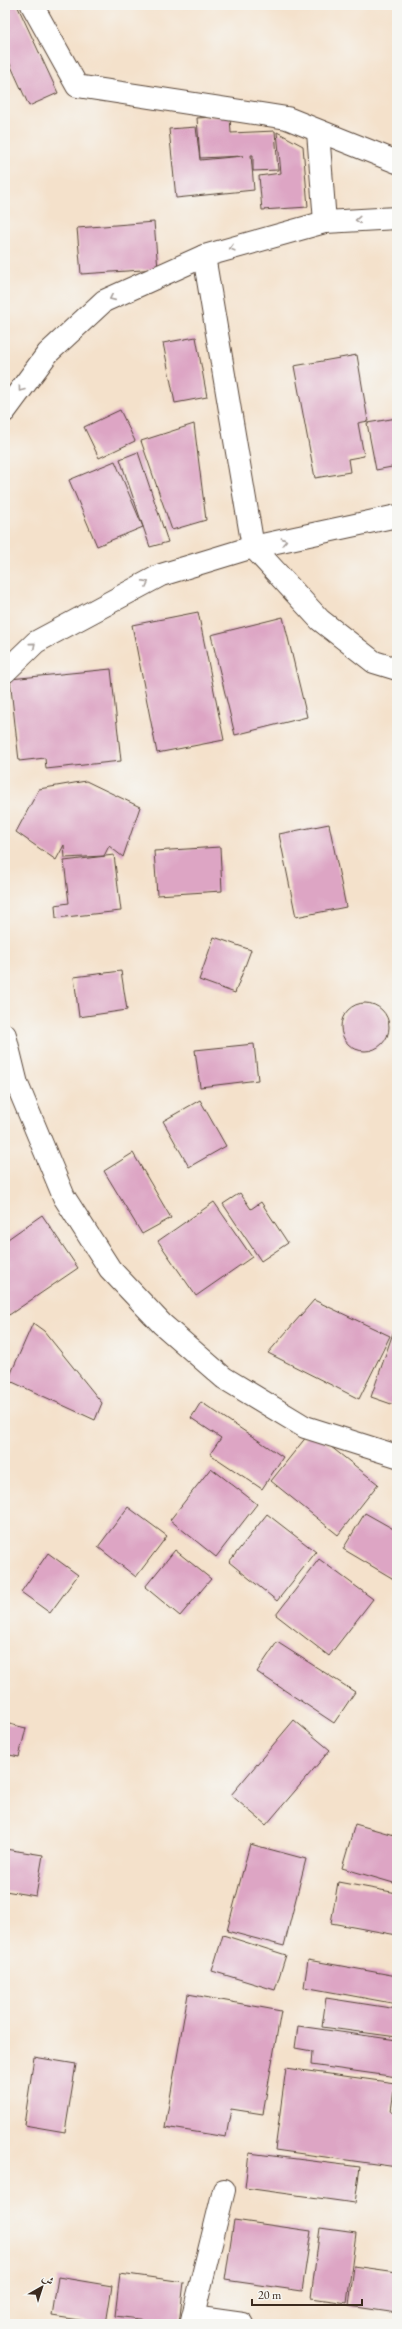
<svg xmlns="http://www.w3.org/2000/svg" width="402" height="2329" viewBox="0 0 402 2329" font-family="'EB Garamond',Amiri,serif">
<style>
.building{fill:#dda5c4}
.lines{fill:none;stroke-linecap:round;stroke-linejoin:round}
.minor-casing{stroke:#574538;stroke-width:24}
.secondary-casing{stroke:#574538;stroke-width:24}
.minor{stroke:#fff;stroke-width:22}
.secondary{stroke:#fff;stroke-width:22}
.oneway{stroke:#a79f9a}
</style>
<rect width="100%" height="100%" fill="#f6f6f2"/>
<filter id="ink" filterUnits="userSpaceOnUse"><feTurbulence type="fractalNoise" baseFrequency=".025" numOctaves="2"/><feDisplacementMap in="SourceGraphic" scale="8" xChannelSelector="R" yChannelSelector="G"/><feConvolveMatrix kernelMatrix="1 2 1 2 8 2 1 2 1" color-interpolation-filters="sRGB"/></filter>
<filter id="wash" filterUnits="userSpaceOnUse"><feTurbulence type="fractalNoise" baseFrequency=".012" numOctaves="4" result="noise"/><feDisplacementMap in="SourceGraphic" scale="16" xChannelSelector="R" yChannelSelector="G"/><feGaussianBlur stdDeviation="0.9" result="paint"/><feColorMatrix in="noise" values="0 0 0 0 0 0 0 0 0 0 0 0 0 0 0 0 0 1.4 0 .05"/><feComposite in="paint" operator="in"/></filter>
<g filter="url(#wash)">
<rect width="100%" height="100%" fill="#f4e1cb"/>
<g id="blocks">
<!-- building -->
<g class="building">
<polygon points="5,5 17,5 58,93 29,106 5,53"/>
<polygon points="230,116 231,133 275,131 278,170 253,171 253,155 251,155 254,190 176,198 169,129 196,127 200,160 243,156 200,158 197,118"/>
<polygon points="277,132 303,146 308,207 262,210 259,176 281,173"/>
<polygon points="154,222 158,269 81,274 77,228"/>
<polygon points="196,337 207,397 175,403 163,343"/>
<polygon points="357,355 368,421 358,423 364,456 348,459 350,472 315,478 294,366"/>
<polygon points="120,410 135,441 99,458 84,427"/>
<polygon points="397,418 397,466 376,470 367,423"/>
<polygon points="194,424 206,520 172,530 141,441"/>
<polygon points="138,452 168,542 150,547 120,459"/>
<polygon points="115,461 143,527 97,546 69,480"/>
<polygon points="198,612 224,740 157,753 132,625"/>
<polygon points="283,617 307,717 235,735 211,635"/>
<polygon points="111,669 121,761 46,769 45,758 19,761 10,679"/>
<polygon points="86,781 140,807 123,857 109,846 104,856 65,858 64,845 56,860 16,832 39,789"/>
<polygon points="329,824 346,907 296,917 279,834"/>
<polygon points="220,847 222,891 157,895 154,851"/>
<polygon points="114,855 121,911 56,918 55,905 69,903 64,861"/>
<polygon points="214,937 251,950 235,993 199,980"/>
<polygon points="121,971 127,1010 79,1017 74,977"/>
<circle cx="365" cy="1027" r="24"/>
<polygon points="254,1044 258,1080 200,1087 195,1050"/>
<polygon points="200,1100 226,1146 189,1167 163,1121"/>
<polygon points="133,1153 171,1218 142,1234 104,1171"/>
<polygon points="240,1193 251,1209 261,1202 288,1243 261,1261 223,1204"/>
<polygon points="214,1202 252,1257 196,1296 158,1241"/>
<polygon points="42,1215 78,1268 9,1315 5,1310 5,1241"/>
<polygon points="314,1300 390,1336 359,1399 268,1353"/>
<polygon points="33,1323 44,1331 102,1403 95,1420 8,1380"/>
<polygon points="393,1333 397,1334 397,1406 371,1397"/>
<polygon points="201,1402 283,1457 262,1489 210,1454 221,1438 191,1418"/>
<polygon points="311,1431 378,1484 338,1535 271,1481"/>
<polygon points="211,1468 257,1504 216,1557 170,1520"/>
<polygon points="128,1507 167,1536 136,1577 98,1547"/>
<polygon points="365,1513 397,1531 397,1581 343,1549"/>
<polygon points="267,1514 316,1552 277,1601 229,1562"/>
<polygon points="175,1550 211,1579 180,1616 145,1587"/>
<polygon points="48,1553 78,1575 50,1613 21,1592"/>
<polygon points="319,1559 373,1599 329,1656 276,1615"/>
<polygon points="277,1642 355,1692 334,1723 257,1672"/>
<polygon points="294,1720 330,1750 266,1825 231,1795"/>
<polygon points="5,1723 26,1728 19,1757 5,1754"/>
<polygon points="355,1824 397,1836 397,1884 342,1868"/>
<polygon points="250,1844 306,1859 284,1946 227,1931"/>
<polygon points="5,1849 43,1855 36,1896 5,1891"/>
<polygon points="338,1882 397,1893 397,1935 331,1923"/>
<polygon points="223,1935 286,1955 275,1990 212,1971"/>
<polygon points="308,1960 397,1976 397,2004 304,1987"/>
<polygon points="188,1994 281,2011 263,2114 231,2109 226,2137 165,2127"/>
<polygon points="326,1998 397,2009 397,2037 322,2027"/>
<polygon points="298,2026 397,2040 397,2077 311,2065 312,2051 295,2048"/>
<polygon points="34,2057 76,2064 65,2132 24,2125"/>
<polygon points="286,2068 395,2083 391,2111 397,2112 397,2167 275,2150"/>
<polygon points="249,2153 360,2167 355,2203 245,2188"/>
<polygon points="234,2220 311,2231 302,2291 225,2280"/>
<polygon points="320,2228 356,2233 347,2303 311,2298"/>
<polygon points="354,2266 397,2272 397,2313 349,2306"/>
<polygon points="120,2273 184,2282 179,2324 115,2316"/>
<polygon points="58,2277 112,2286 106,2324 52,2316"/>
</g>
</g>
</g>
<g filter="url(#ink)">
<use href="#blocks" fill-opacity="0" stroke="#574538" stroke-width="1"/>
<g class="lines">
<!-- minor casing -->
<g class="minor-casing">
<g id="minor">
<polyline points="32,5 77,86 287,118 397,162"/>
<polyline points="253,547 320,620 374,662 397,669"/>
<polyline points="5,1035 17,1084 64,1197 110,1269 162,1324 224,1378 305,1427 397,1456"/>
<polyline points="193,2317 243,2324"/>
<polyline points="191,2324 224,2190"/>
</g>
</g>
<!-- secondary casing -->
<g class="secondary-casing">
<g id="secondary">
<polyline points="318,132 325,222"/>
<polyline points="204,256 253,547"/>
<polyline points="5,411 48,353 104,301 204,256 325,222 397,218"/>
<polyline points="5,672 36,642 161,575 253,547 397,516"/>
</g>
</g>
<!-- minor -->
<use href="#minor" class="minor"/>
<!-- secondary -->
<use href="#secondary" class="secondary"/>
</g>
<!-- one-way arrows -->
<defs><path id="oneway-chevron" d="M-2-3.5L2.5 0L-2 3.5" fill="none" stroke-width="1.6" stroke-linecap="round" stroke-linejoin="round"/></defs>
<g class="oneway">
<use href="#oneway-chevron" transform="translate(358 220) rotate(177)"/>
<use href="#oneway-chevron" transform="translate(232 248) rotate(164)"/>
<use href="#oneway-chevron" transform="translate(112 298) rotate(156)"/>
<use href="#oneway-chevron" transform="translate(21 389) rotate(127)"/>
<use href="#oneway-chevron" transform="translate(284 541) rotate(-12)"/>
<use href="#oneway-chevron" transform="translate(146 583) rotate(-28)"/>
<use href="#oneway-chevron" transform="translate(33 645) rotate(-40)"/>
</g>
</g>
<!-- margin -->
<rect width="402" height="2329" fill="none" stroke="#f6f6f2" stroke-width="20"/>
<!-- north arrow -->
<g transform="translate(42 2287) rotate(39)" stroke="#f6f6f2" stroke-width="3" paint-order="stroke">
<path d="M0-3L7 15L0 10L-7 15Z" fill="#3b2a1e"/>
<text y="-6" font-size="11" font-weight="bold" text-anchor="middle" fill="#3b2a1e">ش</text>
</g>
<!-- scale -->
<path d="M252 2299v6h110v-6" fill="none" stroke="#3b2a1e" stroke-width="2"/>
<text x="258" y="2299" font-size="12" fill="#3b2a1e" stroke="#f6f6f2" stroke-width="3" paint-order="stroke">20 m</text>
</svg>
